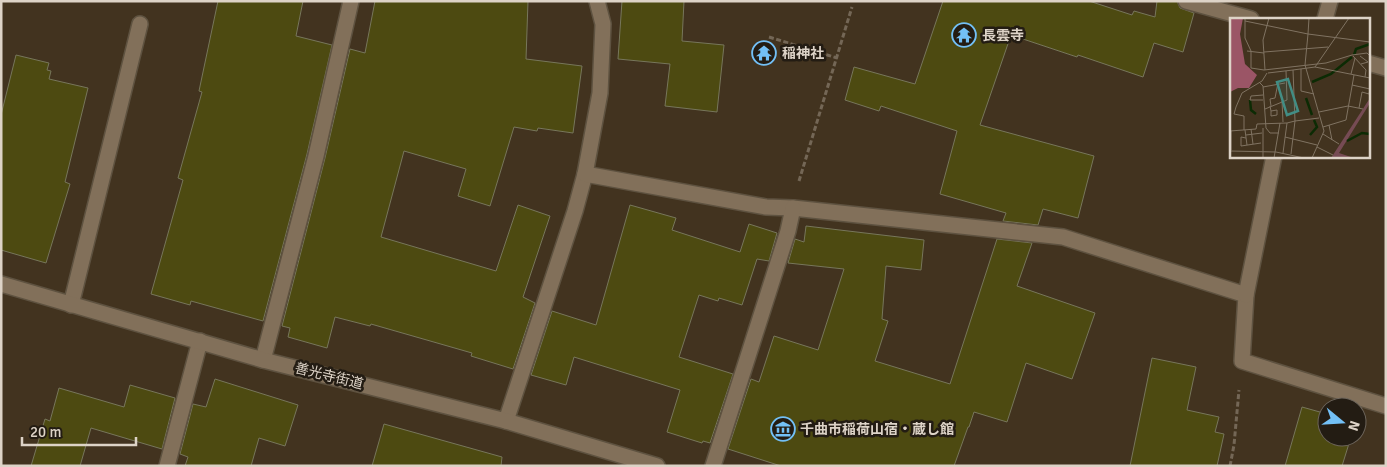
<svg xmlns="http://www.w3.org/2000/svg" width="1387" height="467" viewBox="0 0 1387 467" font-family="Signika,'Noto Sans JP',sans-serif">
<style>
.building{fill:#4d4a11;stroke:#77765b}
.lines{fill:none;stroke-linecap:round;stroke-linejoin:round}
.lane-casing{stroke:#5e5240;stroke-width:18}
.street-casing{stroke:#5e5240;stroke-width:18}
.secondary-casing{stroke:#5e5240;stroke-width:18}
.path{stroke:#746756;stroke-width:3;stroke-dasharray:5 2.5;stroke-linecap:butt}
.lane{stroke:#82705a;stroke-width:15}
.street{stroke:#82705a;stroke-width:15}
.secondary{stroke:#82705a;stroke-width:15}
.labels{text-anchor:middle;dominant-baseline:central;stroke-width:5;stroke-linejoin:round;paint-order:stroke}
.poi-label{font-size:14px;font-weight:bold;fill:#ddd3c7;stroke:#231c13;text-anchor:start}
.street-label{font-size:14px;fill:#ddd3c7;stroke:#231c13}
.inset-river{fill:none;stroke:#0c2b04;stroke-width:2.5}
.inset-road{fill:none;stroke:#807362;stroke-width:1}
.view{fill:#428d84;fill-opacity:0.15;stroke:#428d84;stroke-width:2.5}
.inset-edge{fill:none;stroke:#ddd3c7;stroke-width:2.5}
</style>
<rect width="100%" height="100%" fill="#42331f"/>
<!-- building -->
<g class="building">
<polygon points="218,1 303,1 296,36 332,45 307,154 263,321 191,301 190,305 151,294 183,180 178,178 202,92 199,91"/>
<polygon points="375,1 528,1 526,59 582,66 573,133 538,128 537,131 514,127 490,206 458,196 466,169 404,151 381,237 496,271 518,205 550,216 523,297 535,303 513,369 471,356 472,353 371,324 370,326 335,317 327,348 288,337 290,328 282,326 325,158 350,49 365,53"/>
<polygon points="622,1 684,1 682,41 724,45 717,112 665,106 670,64 618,59"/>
<polygon points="943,1 1089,1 1132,15 1134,11 1155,17 1157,1 1177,1 1180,8 1194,13 1183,52 1154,43 1143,77 1078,55 1077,57 1011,35 980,125 1094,156 1078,218 1043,209 1038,225 1003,221 1006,213 940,194 957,131 881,106 879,111 845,100 854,67 915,84"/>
<polygon points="16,55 49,63 47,70 51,71 49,79 88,88 65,182 70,184 46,263 1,250 1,115"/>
<polygon points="630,205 676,218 672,230 740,252 749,224 777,233 769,261 757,259 742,305 719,298 718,301 699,295 679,357 733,374 710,443 703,441 702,443 667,432 680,390 574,357 566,385 531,375 552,311 596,325"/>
<polygon points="806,226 924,240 921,270 886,266 882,319 888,321 875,361 950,384 997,239 1032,243 1017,286 1095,313 1072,379 1026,363 1007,422 974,412 969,427 968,427 954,466 781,466 728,449 751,379 759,382 774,336 818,350 844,269 788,263 795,239 804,242"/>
<polygon points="1152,358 1196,367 1187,410 1219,417 1215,432 1224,434 1217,466 1130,466"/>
<polygon points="215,379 298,405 285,446 259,438 251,466 185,466 188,457 180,454 193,404 206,407"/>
<polygon points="130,385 175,398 162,449 91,428 80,466 31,466 45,419 50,421 59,388 124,407"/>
<polygon points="1302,407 1327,414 1327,437 1351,437 1342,466 1285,466"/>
<polygon points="384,424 502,457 501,466 372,466"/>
</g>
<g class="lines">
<!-- lane casing -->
<g class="lane-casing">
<g id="lane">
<polyline points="1368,63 1386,68"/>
<polyline points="506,421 575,211 585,174"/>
</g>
</g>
<!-- street casing -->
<g class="street-casing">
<g id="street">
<polyline points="597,1 603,24 600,93 585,174 766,207 793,208 1063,237 1246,295 1242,361 1386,406"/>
<polyline points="1186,1 1251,19"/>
<polyline points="1325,19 1330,1"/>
<polyline points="1246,295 1274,156"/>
<polyline points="71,305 140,24"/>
<polyline points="263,360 316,156 351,1"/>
<polyline points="167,466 200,341"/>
<polyline points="713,466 788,231 793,208"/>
</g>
</g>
<!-- secondary casing -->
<g class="secondary-casing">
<polyline id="secondary" points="1,284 263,360 506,421 657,466"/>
</g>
<!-- path -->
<g class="path">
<polyline points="769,37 837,58"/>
<polyline points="799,181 852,7"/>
<polyline points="1230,466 1234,445 1239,390"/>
</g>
<!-- lane -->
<use href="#lane" class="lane"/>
<!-- street -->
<use href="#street" class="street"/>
<!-- secondary -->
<use href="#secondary" class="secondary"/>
</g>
<!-- icons -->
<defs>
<g id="temple-ring" transform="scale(1.25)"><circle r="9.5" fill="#231c13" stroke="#73c0f6" stroke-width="1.5"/><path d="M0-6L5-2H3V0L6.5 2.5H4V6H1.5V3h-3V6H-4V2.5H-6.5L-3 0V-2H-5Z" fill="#73c0f6"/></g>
<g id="museum-ring" transform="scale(1.25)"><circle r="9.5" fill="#231c13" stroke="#73c0f6" stroke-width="1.5"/><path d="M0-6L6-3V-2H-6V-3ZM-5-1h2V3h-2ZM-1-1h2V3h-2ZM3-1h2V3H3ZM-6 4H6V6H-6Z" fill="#73c0f6"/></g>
</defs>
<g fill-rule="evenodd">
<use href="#temple-ring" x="964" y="35"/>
<use href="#temple-ring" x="764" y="53"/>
<use href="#museum-ring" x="783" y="429"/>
</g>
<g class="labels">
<!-- poi labels -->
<g class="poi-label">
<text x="982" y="35">長雲寺</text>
<text x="782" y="53">稲神社</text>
<text x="800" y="429">千曲市稲荷山宿・蔵し館</text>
</g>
<!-- street labels -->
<g class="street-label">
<text transform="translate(329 376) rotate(14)">善光寺街道</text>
</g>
</g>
<!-- overview -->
<g transform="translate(1230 18)">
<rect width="140" height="140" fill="#42331f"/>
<path d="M140,80v5l-31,50 15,5h-23z" fill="#764b54"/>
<path d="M0,0h13l-3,16 5,30 12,11 -8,13h-11l-8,4z" fill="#9b5566"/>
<path class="inset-river" d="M124,37l2,-6 14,-5M82,64l19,-8 21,-17M76,80l6,17M20,82l1,10 5,4M80,117l7,-8 -3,-7M117,123l15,-8 8,1"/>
<path class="inset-road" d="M15,0v20l6,13v17l13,2 62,-7 26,-8 15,-2 3,3M15,3l63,13 1,-16M17,33l17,2M34,34l64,-5M123,38l13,14 -1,7M130,38l8,6 -7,2M85,49l34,-49M71,51v22l13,3M35,52l-2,-30 6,-22M38,55l25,-3M121,56l4,-16M29,64l4,4 3,42 4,5h9M122,67l18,4M33,69l22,-4M33,77l-12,1 -1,4h13M52,83l1,21M40,88l1,5v5l6,-1v-5l-6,1M41,88l-1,-7 5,-1 3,-15M129,90l3,-16 7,2 1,-5M35,91l22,-9 -1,-29M89,94l29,-6 15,3M99,107l3,15M93,109l23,-7 8,-45M33,110v30M21,111l2,15M14,112v-14l-10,-2 2,-7 6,-14 20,-12 5,-8M15,112l2,15M0,113l26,-2 1,-5 30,-1M93,116l16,10M16,117l16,-2M55,119l32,8M16,120l-5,-1v9l20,-3M87,129l16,8M1,132v-19M0,133l46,1 28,6M53,135l4,-30 8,-2 -2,-51 22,-3 55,11M61,136l4,-33 24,-3M44,140l6,-35M82,140l12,-27 -19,-66 3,-31 62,8"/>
<path class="view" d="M58,61l10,32 -11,4 -10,-33z"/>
<rect width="140" height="140" class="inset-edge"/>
</g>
<!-- border -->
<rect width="1387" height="467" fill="none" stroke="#ddd3c7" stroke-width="5"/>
<!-- north arrow -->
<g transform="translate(1342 422) rotate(108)"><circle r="24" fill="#231c13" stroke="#6d655b"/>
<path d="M0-4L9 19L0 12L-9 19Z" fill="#73c0f6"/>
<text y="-8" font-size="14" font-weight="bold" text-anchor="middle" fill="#ddd3c7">N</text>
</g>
<!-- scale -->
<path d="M22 437v8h114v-8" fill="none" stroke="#ddd3c7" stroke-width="2.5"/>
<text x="30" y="437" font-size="15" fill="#ddd3c7" stroke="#231c13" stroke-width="4" paint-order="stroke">20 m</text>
</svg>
